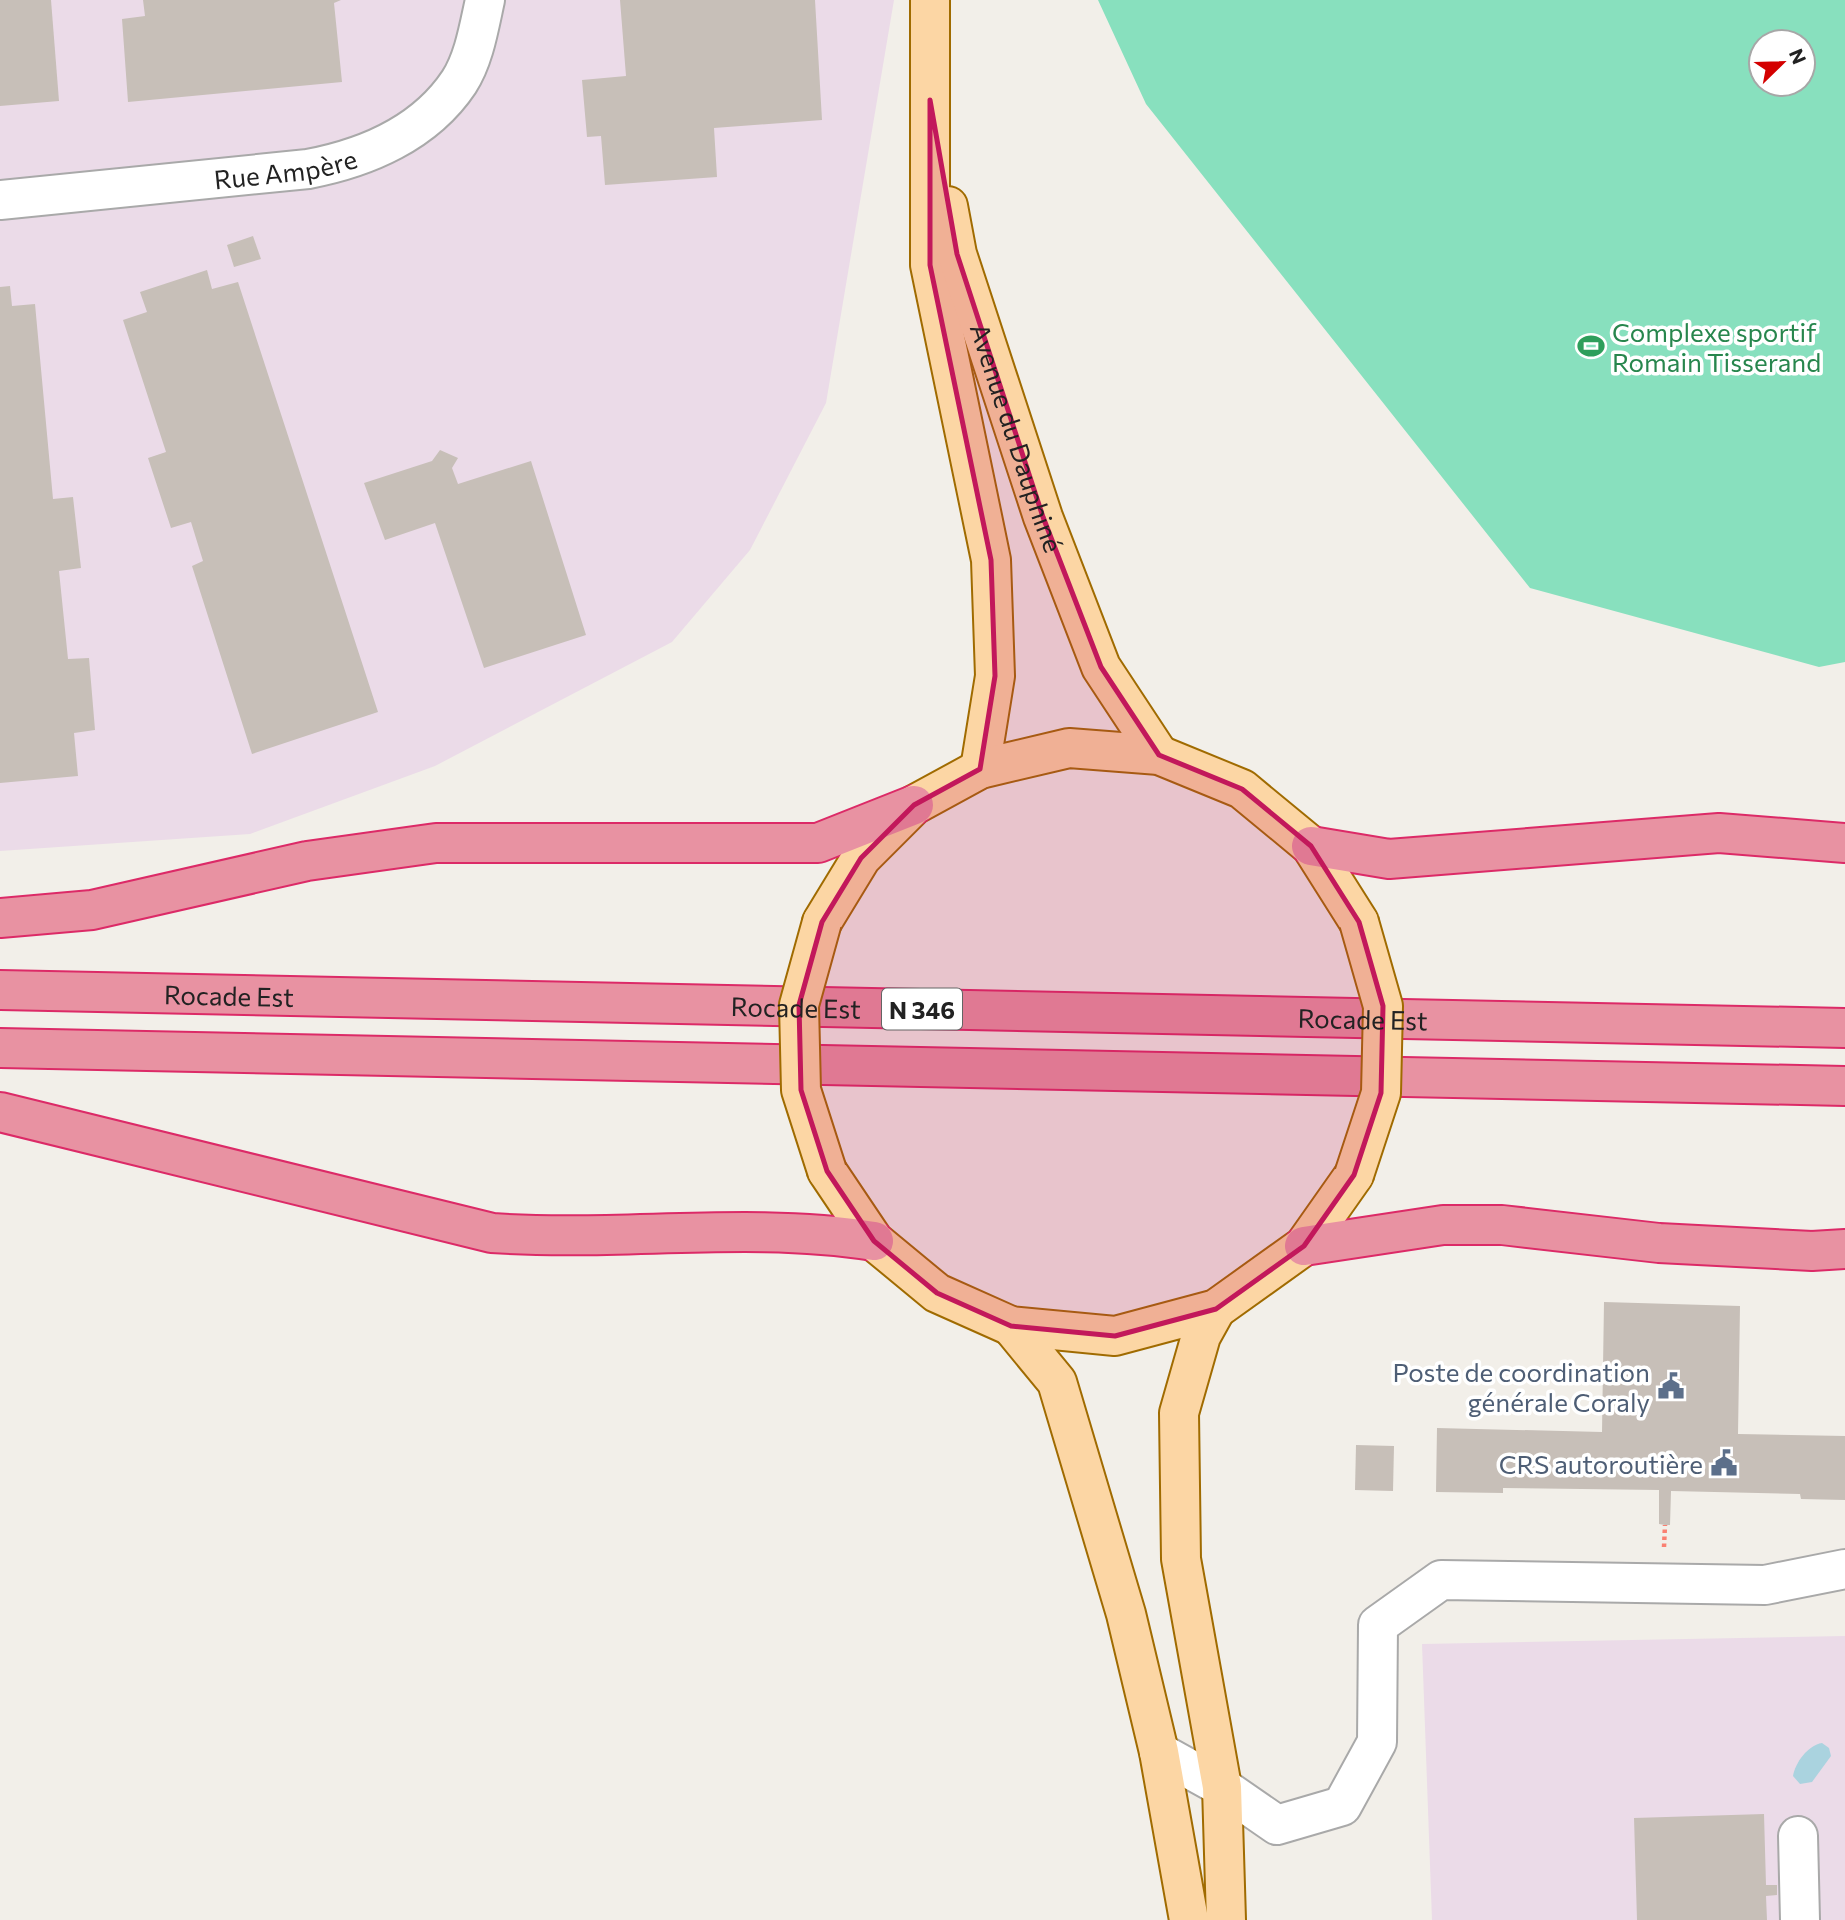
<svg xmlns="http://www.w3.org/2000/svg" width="1845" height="1920" viewBox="0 0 1845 1920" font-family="Commissioner,sans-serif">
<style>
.industrial{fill:#ebdbe8}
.pitch{fill:#88e0be;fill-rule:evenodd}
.water{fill:#aad3df}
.building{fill:#c7bfb8}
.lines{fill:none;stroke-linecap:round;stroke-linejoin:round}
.minor-casing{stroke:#a9a9a9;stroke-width:42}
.major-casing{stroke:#a06b00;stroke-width:42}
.highway-casing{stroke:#dc2a67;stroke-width:42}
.path{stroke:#fa8072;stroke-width:4.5;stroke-dasharray:3.5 3.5;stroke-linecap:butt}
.minor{stroke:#fff;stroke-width:38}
.major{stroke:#fcd6a4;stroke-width:38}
.highway{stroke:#e892a2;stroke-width:38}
.major-bridge-casing{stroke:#a06b00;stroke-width:42;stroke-linecap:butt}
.major-bridge{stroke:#fcd6a4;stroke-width:38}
.marked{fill:#c2185b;fill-opacity:0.2;stroke:#c2185b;stroke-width:5;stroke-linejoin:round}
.labels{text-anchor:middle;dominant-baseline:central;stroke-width:7;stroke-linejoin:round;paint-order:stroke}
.shield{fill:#fff;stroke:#646464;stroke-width:2}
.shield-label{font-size:24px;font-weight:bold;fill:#222}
.street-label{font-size:26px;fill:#222;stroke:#fff}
.leisure-label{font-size:26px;fill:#27864d;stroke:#fff;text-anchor:start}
.service-label{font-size:26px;fill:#4e5e75;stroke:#fff;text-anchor:end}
</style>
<rect width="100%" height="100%" fill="#f2efe9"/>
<!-- industrial -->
<g class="industrial">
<polygon points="0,0 894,0 826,403 750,550 672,642 435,766 250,834 0,851"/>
<polygon points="1845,1636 1845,1920 1432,1920 1422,1644"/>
</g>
<!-- pitch -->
<path class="pitch" d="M1098,0h747v662l-26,5 -289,-79 -384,-484zM1761,42h42v42h-42z"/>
<!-- water -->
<path class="water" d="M1822,1743l7,5 2,8 -19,26 -12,2 -7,-8c2,-13 15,-31 29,-33z"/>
<!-- building -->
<g class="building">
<polygon points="0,0 51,0 59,101 0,106"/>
<polygon points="143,0 341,0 334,3 342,82 128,102 122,19 145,16"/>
<polygon points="620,0 815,0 822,120 714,128 717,177 605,185 601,136 587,137 582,80 626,76"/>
<polygon points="253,236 261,259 234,267 227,245"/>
<polygon points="207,270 212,289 238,282 378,712 252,754 192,566 203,561 191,522 171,528 148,458 166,452 123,320 147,312 140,292"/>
<polygon points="10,286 12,306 35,304 53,499 73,497 81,568 59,571 68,659 89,658 95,730 74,733 78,776 0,783 0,287"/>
<polygon points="440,450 458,458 452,468 458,484 531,461 586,635 484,668 435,523 385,540 364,483 432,461"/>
<polygon points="1604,1302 1740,1306 1738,1434 1845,1436 1845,1500 1801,1499 1800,1494 1671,1491 1670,1525 1665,1525 1659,1524 1659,1490 1503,1488 1503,1493 1436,1492 1437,1428 1602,1432"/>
<polygon points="1356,1445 1394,1446 1393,1491 1355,1490"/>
<polygon points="1764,1814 1766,1885 1777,1885 1777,1895 1766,1896 1767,1920 1637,1920 1634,1818"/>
</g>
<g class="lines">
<!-- minor casing -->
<g class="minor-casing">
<g id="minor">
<path id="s1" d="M0,200l308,-31c58,-11 117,-36 151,-87 15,-23 20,-55 26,-82"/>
<polyline points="1159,1752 1222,1787 1277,1825 1342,1806 1377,1742 1378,1625 1441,1580 1765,1585 1845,1569"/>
<polyline points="1798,1836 1800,1920"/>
</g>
</g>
<!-- major casing -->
<g class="major-casing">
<g id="major">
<polyline points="930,0 930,265 991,560 995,676 980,769"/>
<path id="s2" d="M948,206l9,48 86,263 58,150 58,88"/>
<polyline points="822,922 861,858 914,805 980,769 1069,748 1159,755 1242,789 1311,846 1359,922"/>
<polyline points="827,1171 874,1241 937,1293 1011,1326 1115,1336 1216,1309 1304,1246 1354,1175"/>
<polyline points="1216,1309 1201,1336 1179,1413 1181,1559 1222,1787 1226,1920"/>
<polyline points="1011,1326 1057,1382 1126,1614 1159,1752 1189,1920"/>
</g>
</g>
<!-- highway casing -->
<g class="highway-casing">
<g id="highway">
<polyline points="1311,846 1389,859 1719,833 1845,843"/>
<polyline points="0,918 92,910 307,861 436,843 818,843 914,805"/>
<path id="s3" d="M0,990l1845,38"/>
<polyline points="0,1048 1845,1086"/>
<path d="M0,1112l492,121c127,9 256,-12 382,8"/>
<polyline points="1304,1246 1443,1225 1502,1225 1659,1243 1812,1251 1845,1249"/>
</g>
</g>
<!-- path -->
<polyline class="path" points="1664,1547 1665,1525"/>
<!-- minor -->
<use href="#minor" class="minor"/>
<!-- major -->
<use href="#major" class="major"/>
<!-- highway -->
<use href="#highway" class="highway"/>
<!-- major-bridge casing -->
<g class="major-bridge-casing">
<g id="major-bridge">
<polyline points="822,922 799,1005 801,1090 827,1171"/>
<polyline points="1354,1175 1381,1093 1383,1006 1359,922"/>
</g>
</g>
<!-- major-bridge -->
<use href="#major-bridge" class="major-bridge"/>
</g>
<!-- marked area -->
<path class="marked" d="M930,100l27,154 86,263 58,150 58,88 83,34 69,57 48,76 24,84 -2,87 -27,82 -50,71 -88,63 -101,27 -104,-10 -74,-33 -63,-52 -47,-70 -26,-81 -2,-85 23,-83 39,-64 53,-53 66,-36 15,-93 -4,-116 -61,-295z"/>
<!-- icons -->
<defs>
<g id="stadium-bare" transform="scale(2.1)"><path d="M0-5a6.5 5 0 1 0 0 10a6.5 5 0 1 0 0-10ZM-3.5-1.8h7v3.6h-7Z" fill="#2e9e5b" stroke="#fff" stroke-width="2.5" paint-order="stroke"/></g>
<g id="civic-bare" transform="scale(2.1)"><path d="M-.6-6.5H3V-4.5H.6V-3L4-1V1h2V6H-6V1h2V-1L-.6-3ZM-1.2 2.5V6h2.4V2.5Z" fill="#5c6f8a" stroke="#fff" stroke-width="2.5" paint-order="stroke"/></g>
</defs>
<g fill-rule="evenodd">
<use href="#stadium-bare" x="1591" y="346"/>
<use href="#civic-bare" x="1671" y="1386"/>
<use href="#civic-bare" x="1724" y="1463"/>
</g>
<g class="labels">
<!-- shield labels -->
<rect class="shield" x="882" y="988.5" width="80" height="41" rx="5"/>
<g class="shield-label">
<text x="922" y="1009">N 346</text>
</g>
<!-- street labels -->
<g class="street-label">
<text stroke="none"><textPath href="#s1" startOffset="287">Rue Ampère</textPath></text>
<text stroke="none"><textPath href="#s2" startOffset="242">Avenue du Dauphiné</textPath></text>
<text stroke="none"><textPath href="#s3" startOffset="229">Rocade Est</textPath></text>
<text stroke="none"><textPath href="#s3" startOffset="796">Rocade Est</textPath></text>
<text stroke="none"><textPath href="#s3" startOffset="1363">Rocade Est</textPath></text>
</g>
<!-- leisure labels -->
<g class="leisure-label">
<text x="1612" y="331">Complexe sportif<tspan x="1612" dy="30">Romain Tisserand</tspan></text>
</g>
<!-- service labels -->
<g class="service-label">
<text x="1650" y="1371">Poste de coordination<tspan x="1650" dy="30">générale Coraly</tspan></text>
<text x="1703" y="1463">CRS autoroutière</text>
</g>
</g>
<!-- north arrow -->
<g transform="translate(1782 63) rotate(67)"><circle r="33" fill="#ffffff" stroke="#a7a7a7" stroke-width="2"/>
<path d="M0-5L12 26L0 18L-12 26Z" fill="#d40000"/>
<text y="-10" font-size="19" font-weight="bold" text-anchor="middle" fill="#222222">N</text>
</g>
</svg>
